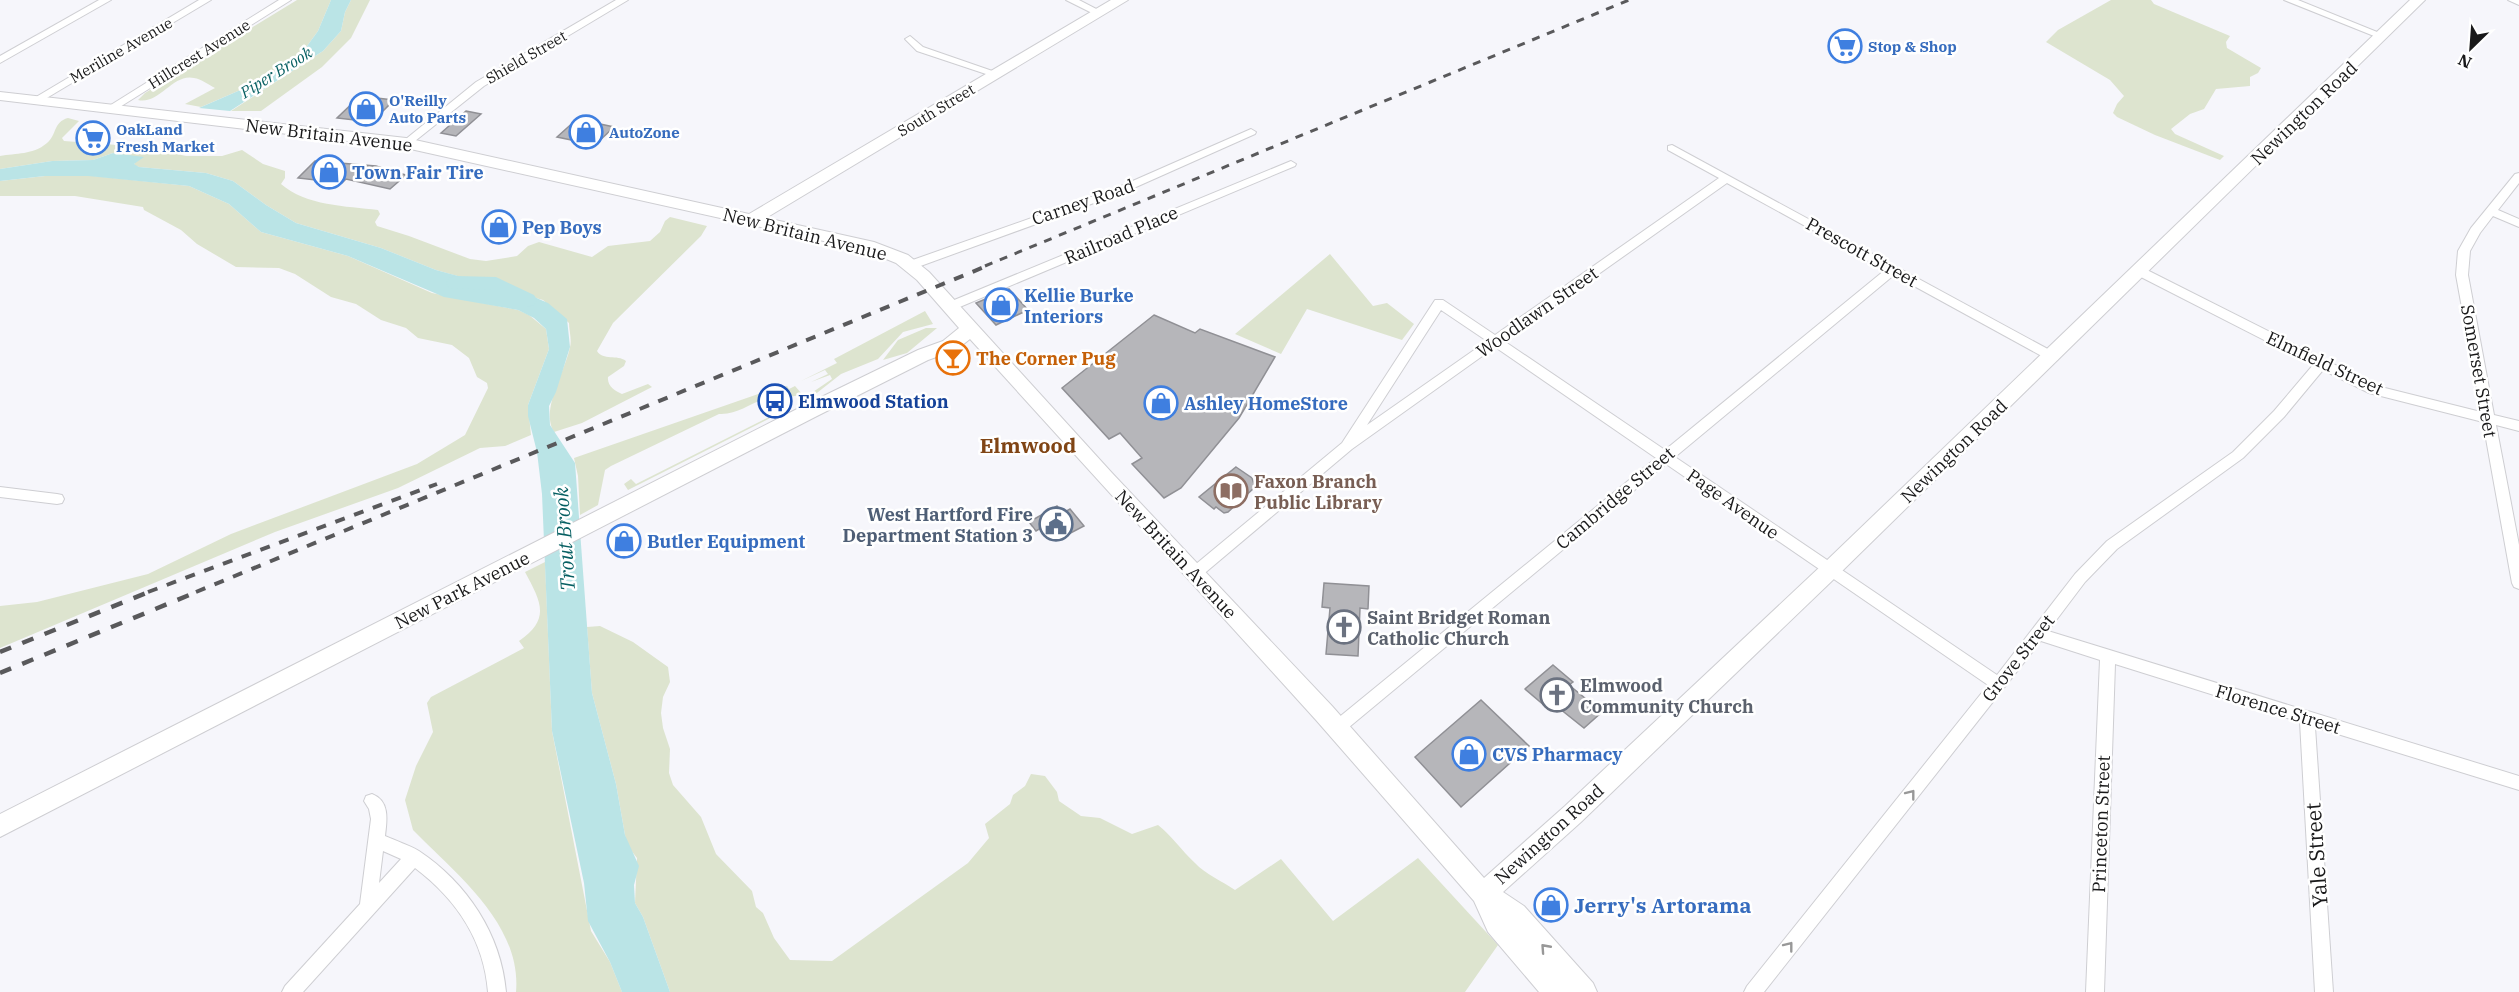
<svg xmlns="http://www.w3.org/2000/svg" width="2519" height="992" viewBox="0 0 2519 992" font-family="'IBM Plex Serif',serif">
<style>
.green{fill:#dde4cf}
.water{fill:#bae4e6}
.lines{fill:none;stroke-linecap:round;stroke-linejoin:round}
.river{fill:#bae4e6;fill-rule:evenodd}
.building{fill:#b6b6ba;stroke:#909095;stroke-width:1.5}
.street-casing{stroke:#ceced2;stroke-width:2}
.secondary-casing{stroke:#ceced2;stroke-width:2}
.street{fill:#fff;fill-rule:evenodd}
.secondary{fill:#fff;fill-rule:evenodd}
.rail-far2{stroke:#59595b;stroke-width:3;stroke-dasharray:8 8;stroke-linecap:butt}
.rail-far1{stroke:#59595b;stroke-width:4;stroke-dasharray:10 10;stroke-linecap:butt}
.rail{stroke:#59595b;stroke-width:4.5;stroke-dasharray:12 12;stroke-linecap:butt}
.oneway{stroke:#989898}
.labels{text-anchor:middle;dominant-baseline:central;stroke-width:5;stroke-linejoin:round;paint-order:stroke}
.far-shop-label{font-size:15px;font-weight:bold;fill:#366cbe;stroke:#fff;text-anchor:start}
.far-street-label{font-size:15px;fill:#19191a;stroke:#fff}
.far-water-label{font-size:16px;font-style:italic;fill:#065f62;stroke:#fff}
.street-label{font-size:18px;fill:#19191a;stroke:#fff}
.shop-label{font-size:18px;font-weight:bold;fill:#366cbe;stroke:#fff;text-anchor:start}
.food-label{font-size:18px;font-weight:bold;fill:#c56008;stroke:#fff;text-anchor:start}
.transit-label{font-size:18px;font-weight:bold;fill:#164399;stroke:#fff;text-anchor:start}
.education-label{font-size:18px;font-weight:bold;fill:#785e54;stroke:#fff;text-anchor:start}
.service-label{font-size:18px;font-weight:bold;fill:#4e5e75;stroke:#fff;text-anchor:end}
.worship-label{font-size:18px;font-weight:bold;fill:#5b616d;stroke:#fff;text-anchor:start}
.water-label{font-size:20px;font-style:italic;fill:#065f62;stroke:#fff}
.quarter-label{font-size:21px;font-weight:bold;fill:#804515;stroke:#fff}
.near-street-label{font-size:21px;fill:#19191a;stroke:#fff}
.near-shop-label{font-size:21px;font-weight:bold;fill:#366cbe;stroke:#fff;text-anchor:start}
</style>
<rect width="100%" height="100%" fill="#f6f6fb"/>
<!-- green -->
<g class="green">
<path d="M297,0h34l-13,31 -19,26 -54,31 -44,19 -16,-3 30,-16c-6,-3 -14,-9 -21,-10 -21,-5 -35,27 -56,22l7,-7z"/>
<polygon points="351,0 370,0 351,38 322,67 261,111 231,111 323,51 341,31 345,12"/>
<polygon points="2111,0 2151,0 2154,4 2230,36 2226,42 2227,48 2261,68 2258,73 2250,77 2250,86 2216,89 2204,109 2190,114 2171,129 2175,134 2224,156 2220,160 2155,135 2117,117 2113,113 2117,104 2124,96 2110,80 2046,42 2058,30"/>
<path d="M68,118l11,3 -17,17 2,3 80,6 42,9h36l20,-6 21,14 22,7v7l-4,6c25,22 65,22 97,26l2,4 -5,8 2,4 32,10 61,23 16,2 31,-5 11,-10 11,-4 53,15 16,-11 42,-5 10,-9 5,-11 5,-4 37,9 -6,10 -88,87 -16,28c6,10 20,3 29,10l-2,5 -16,11c-1,9 7,14 14,17l26,-10 4,3 -70,36 -28,9c-14,-22 11,-60 16,-85 2,-7 -1,-17 -1,-24l-26,-23 -107,-30 -55,-22 -85,-25 -30,-18 -33,-24 -27,-8 -67,-6 -5,-2 1,-3 -22,-9 -20,7 -41,1 -52,8v-13c16,-3 33,-1 47,-13 10,-8 6,-21 21,-25z"/>
<polygon points="45,176 94,176 189,186 229,204 261,232 348,256 432,293 518,310 529,315 546,329 549,349 528,405 531,435 505,446 480,448 398,488 275,532 0,648 0,606 37,602 148,574 231,534 417,464 465,435 488,388 487,383 477,377 469,358 452,345 418,338 406,328 381,320 356,304 331,297 295,274 279,268 236,267 197,244 181,230 144,210 143,207 75,196 0,196 0,181"/>
<polygon points="1330,254 1373,306 1387,303 1414,324 1402,340 1307,309 1281,354 1235,334"/>
<polygon points="925,311 933,324 903,332 878,359 841,374 813,396 810,394 832,379 830,375 811,382 828,374 825,370 801,381 837,363 834,359"/>
<polygon points="926,328 937,328 907,353 883,360 898,340"/>
<path d="M787,386l2,3 6,-3 7,8c-12,5 -21,1 -33,4 -19,4 -30,17 -50,16l-108,52 -6,4 -7,35 -18,10 -2,-39 -4,-18 193,-67z"/>
<polygon points="772,409 786,410 628,490 624,484 631,479 636,484 773,415"/>
<path d="M545,562l7,169 39,200 19,31 12,30h-106c6,-68 -61,-119 -103,-162l-8,-30 11,-34 17,-34 -6,-29 4,-6 93,-49 -5,-7c32,-22 22,-39 6,-69z"/>
<path d="M600,626l33,16 35,25 2,15 -7,15 -2,16 2,15 7,21 -1,24 4,12 28,32 15,37 36,37 4,16 7,6 11,25 16,22 42,1 136,-98 21,-25 -4,-14 25,-20 3,-9 12,-9 6,-12 14,2 12,16 2,9 22,15 19,2 32,16 26,-9c13,10 24,26 37,38 10,11 27,18 40,27l46,-31 52,62 85,-63 80,87 -33,47h-795l-27,-75 -8,-14 2,-45 -10,-13 -2,-10 -9,-51 -24,-91 -5,-66z"/>
</g>
<!-- water -->
<g class="water">
<polygon points="331,0 351,0 345,12 341,31 323,51 230,111 199,108 245,88 299,57 318,31"/>
<polygon points="113,153 144,157 134,164 139,167 206,173 233,181 266,205 296,223 381,248 436,270 532,296 548,303 567,319 570,347 556,392 549,406 550,425 575,463 592,693 616,784 625,835 639,866 634,885 635,903 643,917 670,992 622,992 610,962 588,921 584,883 552,731 542,494 537,452 528,416 528,405 549,349 546,329 534,318 518,310 444,297 348,256 261,232 229,204 189,186 88,176 45,176 0,181 0,169 52,161 93,160"/>
</g>
<g class="lines">
<!-- river -->
<polygon class="river" points="456,276 496,277 534,295 537,300 534,305 527,307 493,290 449,288 446,283 449,278"/>
</g>
<!-- building -->
<g class="building">
<polygon points="360,96 394,100 372,122 337,118"/>
<polygon points="466,111 481,114 456,136 441,133"/>
<polygon points="577,119 614,127 595,145 557,137"/>
<polygon points="315,161 376,166 406,175 390,189 346,179 342,183 298,178"/>
<polygon points="1009,289 1028,310 996,325 976,303"/>
<polygon points="1154,315 1195,333 1200,329 1275,357 1239,418 1181,488 1164,498 1132,464 1142,458 1120,433 1109,439 1062,388"/>
<polygon points="1236,467 1252,478 1255,487 1228,512 1224,513 1216,507 1214,509 1199,497"/>
<polygon points="1057,506 1063,513 1070,509 1084,526 1061,538 1053,528 1047,531 1044,526 1036,531 1029,522"/>
<polygon points="1324,583 1369,586 1368,609 1360,608 1358,656 1326,654 1330,608 1322,607"/>
<polygon points="1553,665 1573,682 1569,685 1602,712 1584,728 1550,701 1545,706 1525,689"/>
<polygon points="1481,700 1529,746 1461,807 1415,757"/>
</g>
<g class="lines">
<!-- street casing -->
<g class="street-casing">
<g id="street">
<polygon points="99,0 111,0 0,63 0,56"/>
<polygon points="199,0 211,0 40,102 32,102 31,100"/>
<polygon points="279,0 291,0 115,110 107,110 106,108"/>
<polygon points="616,0 628,0 484,86 410,145 402,145 401,143 476,82"/>
<polygon points="1066,0 1079,0 1104,13 1096,15"/>
<polygon points="2284,0 2298,0 2387,36 2379,38"/>
<polygon points="2508,0 2519,0 2519,5"/>
<polygon points="910,36 923,47 1001,74 996,77 992,76 917,51 905,39"/>
<polygon points="1251,129 1256,132 1255,134 1127,191 915,268 911,269 905,265 907,262 1119,187"/>
<path d="M1672,145l385,209 2,3 -2,3h-8l-155,-85 -219,182 322,218 78,-101 32,-33 126,-89 41,-41 39,-46 -176,-90 -2,-3 2,-3h8l232,117 104,26 -25,-137 2,-24 13,-23 44,-54 4,-1v10l-21,27 21,9v8l-26,-11 -13,17 -10,18 -2,24 26,140 25,6v10l-23,-6 23,120v44l-5,-2 -2,-4 -29,-161 -114,-29 -46,-23 -39,47 -41,41 -126,91 -32,33 -37,49 471,145v14l-204,-63 18,265h-18l-15,-270 -185,-58 -11,328h-18l14,-332 -59,-19 -277,351h-20l3,-6 241,-301 -322,-221 -324,269 -5,2 -5,-2 -3,-5 3,-5 324,-265 -161,-111 -143,102 -152,128h-10l-2,-4 2,-4 152,-126 93,-143h8l52,35 224,-157 -51,-28v-4zM1727,183l158,87 -220,180 -161,-109zM1441,310l46,31 -120,84z"/>
<polygon points="1291,161 1296,164 1295,166 955,309 947,309 945,306 947,303"/>
<polygon points="0,487 57,494 62,495 64,499 62,503 57,504 0,497"/>
<path d="M372,794c18,7 15,26 13,42 11,5 24,9 34,15 48,32 82,83 87,141h-18c-4,-52 -32,-93 -73,-124l-112,124h-21l3,-6 75,-82 11,-85 -2,-10 -5,-8 2,-5zM383,851l18,8 -22,24z"/>
</g>
</g>
<!-- secondary casing -->
<g class="secondary-casing">
<polygon id="secondary" points="1111,0 1128,0 766,218 874,242 908,255 929,272 1112,473 1332,706 1484,878 1565,806 1822,565 2410,0 2425,0 1836,577 1581,822 1503,892 1524,906 1593,983 1597,992 1539,992 1488,932 1474,901 1316,720 970,339 956,350 928,360 815,417 0,837 0,814 801,407 918,350 943,341 959,328 917,280 896,263 864,250 406,148 0,100 0,92 406,138 749,214"/>
</g>
<!-- street -->
<use href="#street" class="street"/>
<!-- secondary -->
<use href="#secondary" class="secondary"/>
<!-- rail-far2 -->
<polyline class="rail-far2" points="985,266 1629,0"/>
<!-- rail-far1 -->
<g class="rail-far1">
<polyline points="148,592 437,484"/>
<polyline points="196,592 989,265"/>
</g>
<!-- rail -->
<g class="rail">
<polyline points="0,652 151,591"/>
<polyline points="0,673 199,591"/>
</g>
</g>
<!-- one-way arrows -->
<defs><path id="oneway-chevron" d="M-2-3.5L2.5 0L-2 3.5" fill="none" stroke-width="1.6" stroke-linecap="round" stroke-linejoin="round" transform="scale(1.5)"/></defs>
<g class="oneway">
<use href="#oneway-chevron" transform="translate(1911 794) rotate(-52)"/>
<use href="#oneway-chevron" transform="translate(1789 946) rotate(-52)"/>
<use href="#oneway-chevron" transform="translate(1545 948) rotate(-132)"/>
</g>
<!-- icons -->
<defs>
<g id="supermarket-ring" transform="scale(1.725)"><circle r="9.5" fill="#fff" stroke="#3f7fe0" stroke-width="1.5"/><path d="M-6-5.5h2.5l.6 2H6L4.5 2H-2.5L-4.4-4H-6ZM-1.5 3.2a1.3 1.3 0 1 0 .1 0ZM3 3.2a1.3 1.3 0 1 0 .1 0Z" fill="#3f7fe0"/></g>
<g id="shop-ring" transform="scale(1.725)"><circle r="9.5" fill="#fff" stroke="#3f7fe0" stroke-width="1.5"/><path d="M-5-2.5h2.3a2.7 3.5 0 0 1 5.4 0H5L5.5 6h-11ZM-1.5-2.5h3a1.5 2.3 0 0 0-3 0Z" fill="#3f7fe0"/></g>
<g id="bar-ring" transform="scale(1.725)"><circle r="9.5" fill="#fff" stroke="#e8710a" stroke-width="1.5"/><path d="M-6-5H6L.8 .8V4.5H3.5V6h-7V4.5H-.8V.8Z" fill="#e8710a"/></g>
<g id="bus-ring" transform="scale(1.725)"><circle r="9.5" fill="#fff" stroke="#1a4fb4" stroke-width="1.5"/><path d="M-5-6H5V4H4V6H2V4H-2V6H-4V4H-5ZM-3.5-4V0h7V-4ZM-3.5 1.2v1.5H-2V1.2ZM2 1.2v1.5H3.5V1.2Z" fill="#1a4fb4"/></g>
<g id="library-ring" transform="scale(1.725)"><circle r="9.5" fill="#fff" stroke="#8d6e63" stroke-width="1.5"/><path d="M-6-4Q-3-5.5-.7-3.5V5Q-3 3-6 4ZM6-4Q3-5.5 .7-3.5V5Q3 3 6 4Z" fill="#8d6e63"/></g>
<g id="civic-ring" transform="scale(1.725)"><circle r="9.5" fill="#fff" stroke="#5c6f8a" stroke-width="1.5"/><path d="M-.6-6.5H3V-4.5H.6V-3L4-1V1h2V6H-6V1h2V-1L-.6-3ZM-1.2 2.5V6h2.4V2.5Z" fill="#5c6f8a"/></g>
<g id="church-ring" transform="scale(1.725)"><circle r="9.5" fill="#fff" stroke="#6b7280" stroke-width="1.5"/><path d="M-1.2-6h2.4v3.5h3.3v2.4h-3.3V6h-2.4V-.1h-3.3v-2.4h3.3Z" fill="#6b7280"/></g>
</defs>
<g fill-rule="evenodd">
<use href="#supermarket-ring" x="1845" y="46"/>
<use href="#shop-ring" x="366" y="109"/>
<use href="#shop-ring" x="586" y="132"/>
<use href="#supermarket-ring" x="93" y="138"/>
<use href="#shop-ring" x="329" y="172"/>
<use href="#shop-ring" x="499" y="227"/>
<use href="#shop-ring" x="1001" y="305"/>
<use href="#bar-ring" x="953" y="358"/>
<use href="#bus-ring" x="775" y="401"/>
<use href="#shop-ring" x="1161" y="403"/>
<use href="#library-ring" x="1231" y="491"/>
<use href="#civic-ring" x="1056" y="524"/>
<use href="#shop-ring" x="624" y="541"/>
<use href="#church-ring" x="1344" y="627"/>
<use href="#church-ring" x="1557" y="695"/>
<use href="#shop-ring" x="1469" y="754"/>
<use href="#shop-ring" x="1551" y="905"/>
</g>
<g class="labels">
<!-- far-shop labels -->
<g class="far-shop-label">
<text x="1868" y="46">Stop &amp; Shop</text>
<text x="389" y="100">O'Reilly<tspan x="389" dy="17">Auto Parts</tspan></text>
<text x="116" y="129">OakLand<tspan x="116" dy="17">Fresh Market</tspan></text>
<text x="609" y="132">AutoZone</text>
</g>
<!-- far-street labels -->
<g class="far-street-label">
<text transform="translate(121 50) rotate(-30)">Meriline Avenue</text>
<text transform="translate(199 54) rotate(-32)">Hillcrest Avenue</text>
<text transform="translate(526 57) rotate(-30)">Shield Street</text>
<text transform="translate(936 110) rotate(-31)">South Street</text>
</g>
<!-- far-water labels -->
<g class="far-water-label">
<text transform="translate(276 72) rotate(-32)">Piper Brook</text>
</g>
<!-- street labels -->
<g class="street-label">
<text transform="translate(2304 113) rotate(-44)">Newington Road</text>
<text transform="translate(329 135) rotate(7)">New Britain Avenue</text>
<text transform="translate(1083 202) rotate(-19)">Carney Road</text>
<text transform="translate(805 234) rotate(14)">New Britain Avenue</text>
<text transform="translate(1121 235) rotate(-23)">Railroad Place</text>
<text transform="translate(1862 252) rotate(29)">Prescott Street</text>
<text transform="translate(1537 312) rotate(-35)">Woodlawn Street</text>
<text transform="translate(2325 363) rotate(25)">Elmfield Street</text>
<text transform="translate(2479 371) rotate(80)">Somerset Street</text>
<text transform="translate(1954 451) rotate(-44)">Newington Road</text>
<text transform="translate(1615 498) rotate(-40)">Cambridge Street</text>
<text transform="translate(1733 504) rotate(35)">Page Avenue</text>
<text transform="translate(1176 554) rotate(47)">New Britain Avenue</text>
<text transform="translate(462 590) rotate(-27)">New Park Avenue</text>
<text transform="translate(2018 658) rotate(-52)">Grove Street</text>
<text transform="translate(2278 709) rotate(17)">Florence Street</text>
<text transform="translate(2101 824) rotate(-88)">Princeton Street</text>
<text transform="translate(1549 834) rotate(-42)">Newington Road</text>
</g>
<!-- shop labels -->
<g class="shop-label">
<text x="352" y="172">Town Fair Tire</text>
<text x="522" y="227">Pep Boys</text>
<text x="1024" y="295">Kellie Burke<tspan x="1024" dy="21">Interiors</tspan></text>
<text x="1184" y="403">Ashley HomeStore</text>
<text x="647" y="541">Butler Equipment</text>
<text x="1492" y="754">CVS Pharmacy</text>
</g>
<!-- food labels -->
<g class="food-label">
<text x="976" y="358">The Corner Pug</text>
</g>
<!-- transit labels -->
<g class="transit-label">
<text x="798" y="401">Elmwood Station</text>
</g>
<!-- education labels -->
<g class="education-label">
<text x="1254" y="481">Faxon Branch<tspan x="1254" dy="21">Public Library</tspan></text>
</g>
<!-- service labels -->
<g class="service-label">
<text x="1033" y="514">West Hartford Fire<tspan x="1033" dy="21">Department Station 3</tspan></text>
</g>
<!-- worship labels -->
<g class="worship-label">
<text x="1367" y="617">Saint Bridget Roman<tspan x="1367" dy="21">Catholic Church</tspan></text>
<text x="1580" y="685">Elmwood<tspan x="1580" dy="21">Community Church</tspan></text>
</g>
<!-- water labels -->
<g class="water-label">
<text transform="translate(564 539) rotate(-94)">Trout Brook</text>
</g>
<!-- quarter labels -->
<g class="quarter-label">
<text x="1028" y="445">Elmwood</text>
</g>
<!-- near-street labels -->
<g class="near-street-label">
<text transform="translate(2316 855) rotate(-94)">Yale Street</text>
</g>
<!-- near-shop labels -->
<g class="near-shop-label">
<text x="1574" y="905">Jerry's Artorama</text>
</g>
</g>
<!-- north arrow -->
<g transform="translate(2471 48) rotate(205)" stroke="#ffffff" stroke-width="4.5" paint-order="stroke">
<path d="M0-4.5L10 22L0 15L-10 22Z" fill="#19191a"/>
<text y="-9" font-size="16" font-weight="bold" text-anchor="middle" fill="#19191a">N</text>
</g>
</svg>
